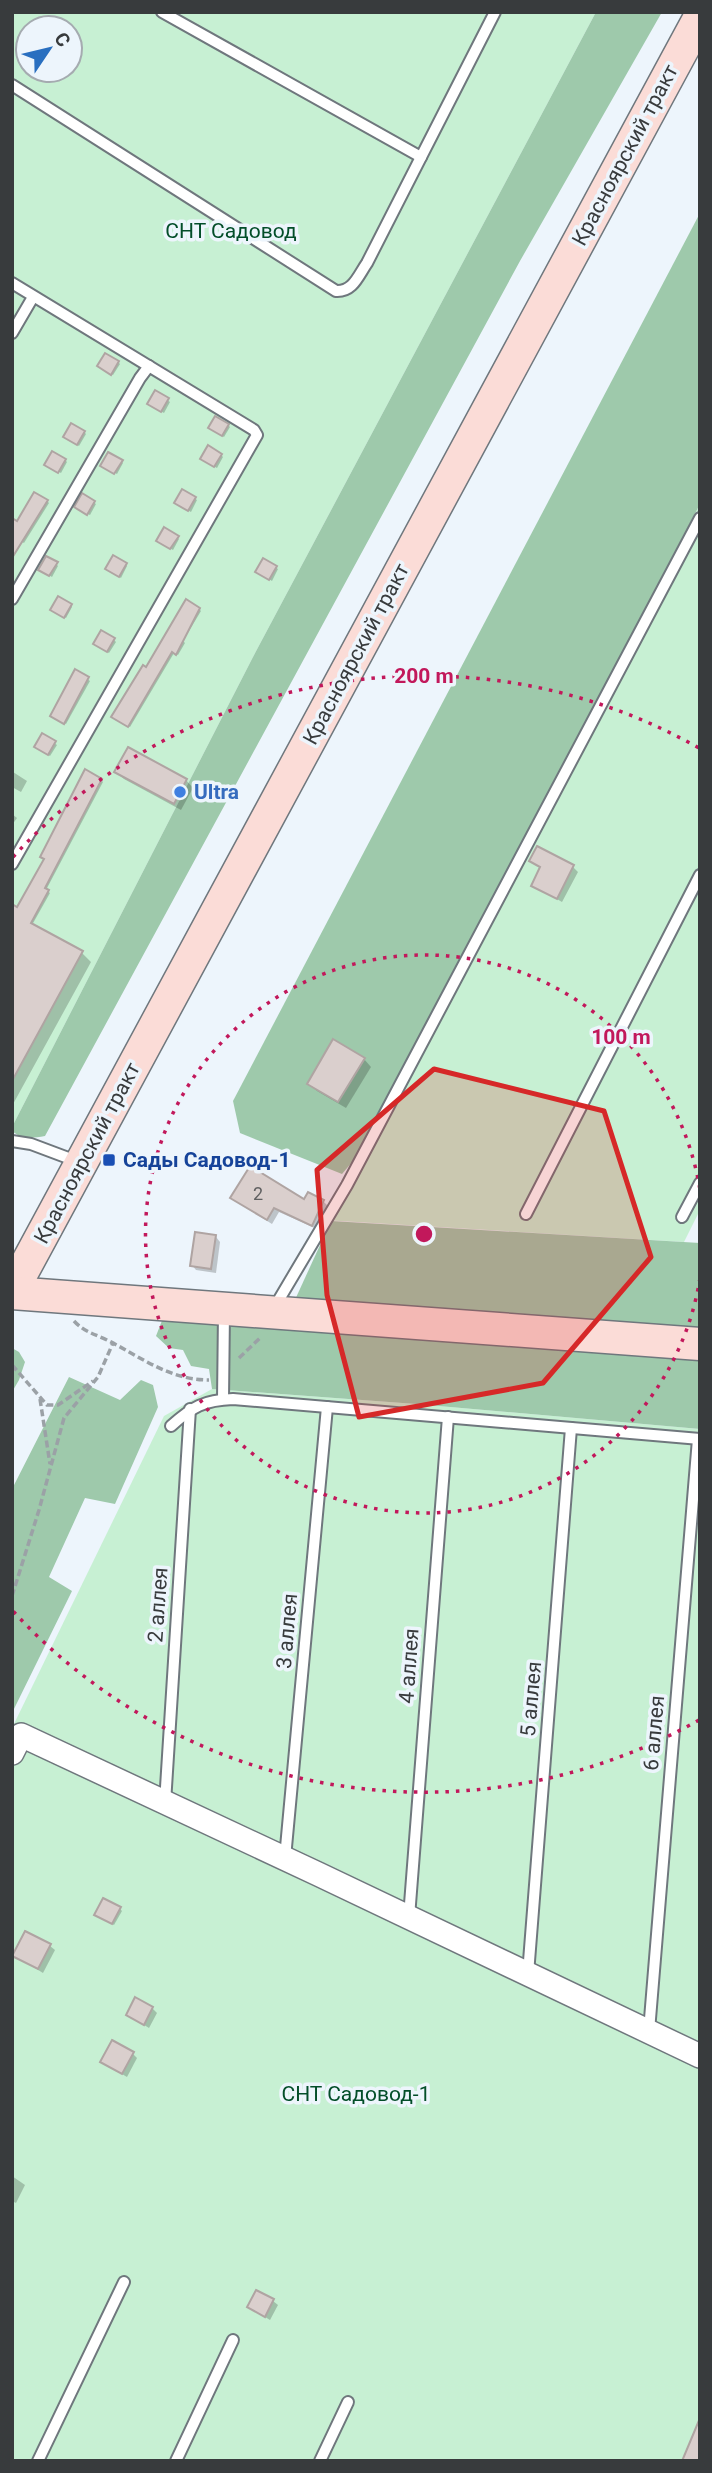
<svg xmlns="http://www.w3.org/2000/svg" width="712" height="2473" viewBox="0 0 712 2473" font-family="Roboto,sans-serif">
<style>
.green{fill:#c7f0d3;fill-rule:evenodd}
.forest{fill:#9ec9ab}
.shadow{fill:#0003}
.building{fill:#dacfcd;stroke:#afa4a2;stroke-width:2}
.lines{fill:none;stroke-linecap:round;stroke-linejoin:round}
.service-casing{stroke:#6f777d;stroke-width:14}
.minor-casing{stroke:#6f777d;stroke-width:26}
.secondary-casing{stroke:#6f777d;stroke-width:35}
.path{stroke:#9ba1a6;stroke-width:3.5;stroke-dasharray:7 3.5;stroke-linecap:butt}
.service{stroke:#fff;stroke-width:10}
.minor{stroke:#fff;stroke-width:23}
.secondary{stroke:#fbdcd7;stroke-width:32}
.marked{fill:#d62828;fill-opacity:0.2;stroke:#d62828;stroke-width:5;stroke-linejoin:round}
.ring{fill:none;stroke:#c2185b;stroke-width:3.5;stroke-dasharray:3.5 7}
.shop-dot{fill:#3f7fe0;stroke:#edf5fc;stroke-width:2.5}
.transit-dot{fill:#1a4fb4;stroke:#edf5fc;stroke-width:2.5}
.labels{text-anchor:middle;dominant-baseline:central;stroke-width:7;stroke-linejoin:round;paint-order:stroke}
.number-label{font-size:18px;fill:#606061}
.street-label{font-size:21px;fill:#383b3d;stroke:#edf5fc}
.park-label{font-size:21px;fill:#034e29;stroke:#edf5fc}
.shop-label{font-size:21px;font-weight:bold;fill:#366cbe;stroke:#edf5fc;text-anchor:start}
.transit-label{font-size:21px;font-weight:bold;fill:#164399;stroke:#edf5fc;text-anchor:start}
.centre{fill:#c2185b;stroke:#edf5fc;stroke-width:3.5}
.ring-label{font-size:21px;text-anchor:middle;font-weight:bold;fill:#c2185b;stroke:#edf5fc;stroke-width:7;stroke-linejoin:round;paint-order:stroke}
</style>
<rect width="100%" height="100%" fill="#edf5fc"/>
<!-- green -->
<g class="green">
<path d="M12,12h584l-343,645 -241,470zM28,28h42v42h-42z"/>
<polygon points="700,504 700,1210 684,1242 324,1220"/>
<polygon points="212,1389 416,1404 700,1429 700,2461 12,2461 12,1728 164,1416"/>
</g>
<!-- forest -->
<g class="forest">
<path d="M596,12h66l-142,249 -475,875c-13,2 -22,4 -33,-5v-4l241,-470z"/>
<polygon points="700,213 700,504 359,1154 342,1174 240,1133 233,1101"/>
<polygon points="331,1221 700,1243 700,1329 294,1302"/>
<polygon points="163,1318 700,1359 700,1429 416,1404 212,1389 209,1369 191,1366 183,1350 169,1348 156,1336"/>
<polygon points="12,1348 19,1352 25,1362 19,1380 12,1392"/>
<polygon points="69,1377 120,1400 141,1380 153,1385 158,1407 115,1504 85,1498 49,1577 72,1591 12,1713 12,1489"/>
</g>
<!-- shadow -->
<g class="shadow">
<polygon points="118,362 120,364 113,375 101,368"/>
<polygon points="156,393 170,402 164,413 151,406"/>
<polygon points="228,425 230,427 224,437 212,430"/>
<polygon points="84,432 86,434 79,446 67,438"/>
<polygon points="221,455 223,457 217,468 204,461"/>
<polygon points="65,460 67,462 61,473 48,466"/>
<polygon points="121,461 123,463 117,474 104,467"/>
<polygon points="183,491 197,500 191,512 178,505"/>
<polygon points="83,496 96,504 90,515 78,509"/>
<polygon points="47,501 49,503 24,543 12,536"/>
<polygon points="177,537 179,539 173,550 160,543"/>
<polygon points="264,560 278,569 272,581 259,573"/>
<polygon points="56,564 58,566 52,577 42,571"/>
<polygon points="126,565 127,566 121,578 109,570"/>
<polygon points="71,605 72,607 66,618 54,611"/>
<polygon points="199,609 201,611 183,641 185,643 178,655 174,653 130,727 115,718 147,669"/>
<polygon points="114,640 116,642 109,653 97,646"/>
<polygon points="76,672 90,681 66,724 54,717"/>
<polygon points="43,736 57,745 50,756 38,749"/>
<polygon points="13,772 27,781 21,792 12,787"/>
<polygon points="116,772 186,780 193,788 181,810 124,779"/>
<polygon points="101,780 103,782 46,890 50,893 32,925 82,953 91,962 12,1106 12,965 18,910"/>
<polygon points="12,814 17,818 12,825"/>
<polygon points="531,861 573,867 578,872 562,902 533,885 542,869"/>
<polygon points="364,1059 371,1067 346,1108 317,1091 309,1084"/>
<polygon points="323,1201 328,1206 317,1229 279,1212 272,1224 237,1202"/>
<polygon points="216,1237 220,1242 216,1273 196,1270 192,1265"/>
<polygon points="120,1909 122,1911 114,1925 98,1916"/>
<polygon points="50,1946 55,1950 43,1973 14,1955"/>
<polygon points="152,2008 157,2013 149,2028 128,2015"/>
<polygon points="133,2054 137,2058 127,2077 102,2062"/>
<polygon points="12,2176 25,2185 16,2203 12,2201"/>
<polygon points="273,2301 278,2305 270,2320 249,2307"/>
</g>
<!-- building -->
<g class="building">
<polygon points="105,353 119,361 111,375 97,366"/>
<polygon points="155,390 169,398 161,412 147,404"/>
<polygon points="215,416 229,424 222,436 208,428"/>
<polygon points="71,423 85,431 77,445 63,437"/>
<polygon points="208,445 222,454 214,467 200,459"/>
<polygon points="52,451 66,459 58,473 44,465"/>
<polygon points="108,452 123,460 114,474 100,466"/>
<polygon points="182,489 196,497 188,511 174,503"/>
<polygon points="34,492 48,500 12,558 12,518 17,521"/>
<polygon points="82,493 95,501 87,515 74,507"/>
<polygon points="164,527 179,536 170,549 156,541"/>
<polygon points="113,555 127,563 119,577 105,569"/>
<polygon points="46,556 58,562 49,576 38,570"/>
<polygon points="263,558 277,566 269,580 255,572"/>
<polygon points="58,596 72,604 64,618 50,610"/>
<polygon points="186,599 200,608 176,655 172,652 128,727 111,717 143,665 146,667"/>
<polygon points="101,630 115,638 107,652 93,644"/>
<polygon points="75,669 89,677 64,724 50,716"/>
<polygon points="42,733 56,741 48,755 34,747"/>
<polygon points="128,747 187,779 174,804 114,772"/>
<polygon points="85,769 102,779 45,888 49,890 31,923 83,951 12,1081 12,904 17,907 44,859 40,857"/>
<polygon points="537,846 574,865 557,899 531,886 540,867 529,861"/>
<polygon points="333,1039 365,1058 338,1102 307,1084"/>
<polygon points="250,1166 304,1199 308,1192 324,1200 312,1226 274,1208 267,1220 230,1198"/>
<polygon points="195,1232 216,1235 211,1269 190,1266"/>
<polygon points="103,1898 121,1907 112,1924 94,1915"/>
<polygon points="25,1931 51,1944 38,1969 12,1956"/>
<polygon points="135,1997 153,2007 144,2025 126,2015"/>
<polygon points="112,2040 134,2052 122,2074 100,2062"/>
<polygon points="256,2290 274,2299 265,2317 247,2307"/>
<polygon points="700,2418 700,2461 682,2461"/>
</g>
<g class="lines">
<!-- service casing -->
<g class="service-casing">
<g id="service">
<polyline points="162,12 421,157"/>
<path d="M12,85l324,206c17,1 22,-15 31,-28l128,-251"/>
<polyline points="12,283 254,430 257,435 12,864"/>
<polyline points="12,333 33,297"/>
<polyline points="12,599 140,378 149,366"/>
<polyline points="12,1141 31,1144 79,1162"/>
<polyline points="526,1214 700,875"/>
<polyline points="682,1217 700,1183"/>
<polyline points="274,1308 347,1185 700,518"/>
<polyline points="223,1399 224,1312"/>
<path d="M171,1426c21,-19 33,-26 62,-27l467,40"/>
<polyline points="165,1803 190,1409"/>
<polyline points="285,1858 327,1407"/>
<polyline points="409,1917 448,1417"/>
<polyline points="528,1974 571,1428"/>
<polyline points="649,2031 698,1439"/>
<polyline points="38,2461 124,2282"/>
<polyline points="176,2461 233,2340"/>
<polyline points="320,2461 348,2402"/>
</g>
</g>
<!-- minor casing -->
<g class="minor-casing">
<polyline id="minor" points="12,1753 21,1735 318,1874 700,2056"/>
</g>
<!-- secondary casing -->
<g class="secondary-casing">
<g id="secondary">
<polyline points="12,1291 700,17"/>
<polyline points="12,1293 700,1344"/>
</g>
</g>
<!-- path -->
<g class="path">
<path d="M74,1321c10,11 21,13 33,19 34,17 62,40 102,40"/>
<polyline points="239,1358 261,1337"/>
<polyline points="12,1365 47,1405 58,1405 93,1381"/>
<polyline points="40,1399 50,1464"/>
<polyline points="12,1596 39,1510 64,1418 98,1377 113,1343"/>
</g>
<!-- service -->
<use href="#service" class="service"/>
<!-- minor -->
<use href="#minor" class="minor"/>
<!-- secondary -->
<use href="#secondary" class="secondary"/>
</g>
<!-- marked area -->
<path class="marked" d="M434,1069l170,42 47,146 -108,126 -184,34 -32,-122 -10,-125z"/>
<!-- distance rings -->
<g class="ring">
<path d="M700 1278A279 279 0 1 1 700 1190"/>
<path d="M699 1720A558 558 0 0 1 13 1611M13 857A558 558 0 0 1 699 748"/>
</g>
<!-- markers -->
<circle class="shop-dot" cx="180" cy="792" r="7"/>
<rect class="transit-dot" x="102" y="1153" width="14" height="14" rx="3.5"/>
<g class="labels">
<!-- number labels -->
<g class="number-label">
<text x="258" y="1193">2</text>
</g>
<!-- street labels -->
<g class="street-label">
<text transform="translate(625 155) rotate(-62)">Красноярский тракт</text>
<text transform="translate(356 654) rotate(-62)">Красноярский тракт</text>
<text transform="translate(87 1153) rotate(-62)">Красноярский тракт</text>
<text transform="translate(158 1605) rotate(-86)">2 аллея</text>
<text transform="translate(287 1631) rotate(-85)">3 аллея</text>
<text transform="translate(409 1666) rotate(-86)">4 аллея</text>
<text transform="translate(531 1699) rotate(-85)">5 аллея</text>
<text transform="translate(654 1733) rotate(-85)">6 аллея</text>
</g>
<!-- park labels -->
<g class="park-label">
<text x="231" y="231">СНТ Садовод</text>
<text x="356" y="2094">СНТ Садовод-1</text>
</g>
<!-- shop labels -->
<g class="shop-label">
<text x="194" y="792">Ultra</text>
</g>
<!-- transit labels -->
<g class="transit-label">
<text x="123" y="1160">Сады Садовод-1</text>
</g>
</g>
<circle cx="424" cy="1234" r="10" class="centre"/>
<g class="ring-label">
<text x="424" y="683">200 m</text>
<text x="621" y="1044">100 m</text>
</g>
<!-- border -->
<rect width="712" height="2473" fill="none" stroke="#383b3d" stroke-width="28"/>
<!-- north arrow -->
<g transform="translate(49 49) rotate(55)"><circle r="33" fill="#edf5fc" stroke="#a5abb0" stroke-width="2"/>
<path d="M0-5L12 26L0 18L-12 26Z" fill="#296fc0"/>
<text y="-10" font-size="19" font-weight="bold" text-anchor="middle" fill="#383b3d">С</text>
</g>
</svg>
